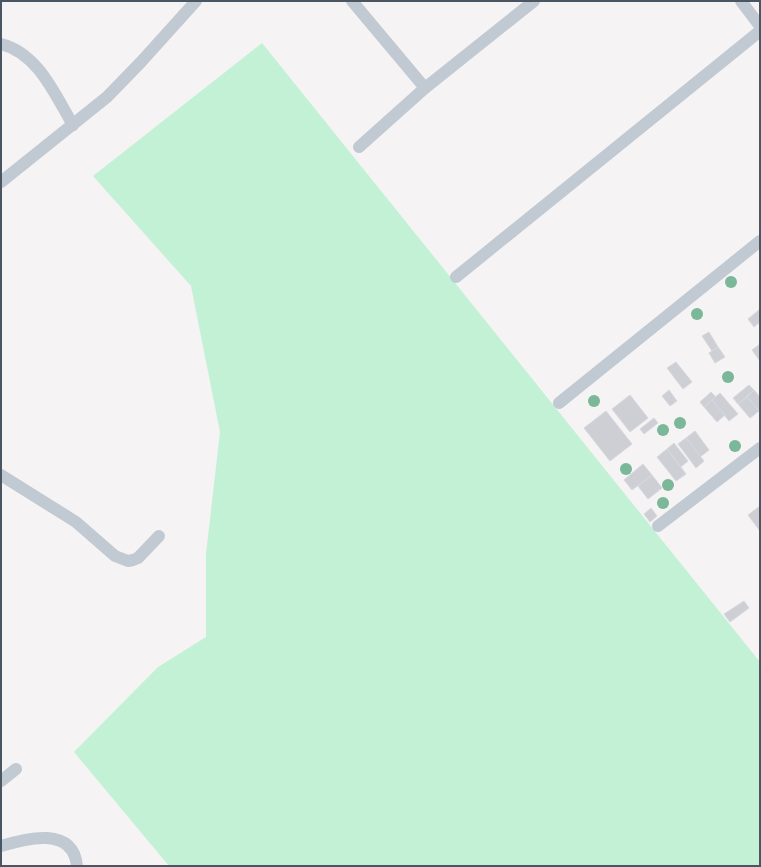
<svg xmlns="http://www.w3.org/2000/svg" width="761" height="867" viewBox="0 0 761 867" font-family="Signika,sans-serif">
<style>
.green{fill:#c3f1d5}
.building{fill:#cdcfd5;stroke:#d7d9de}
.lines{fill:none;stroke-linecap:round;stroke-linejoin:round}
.street{stroke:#c1cad2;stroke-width:12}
.tree{fill:#7bb799}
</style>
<rect width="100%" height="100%" fill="#f5f3f3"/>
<!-- green -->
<polygon class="green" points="262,43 760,662 760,866 169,866 74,752 158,667 206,637 206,554 220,432 191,286 93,176"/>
<!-- building -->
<g class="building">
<polygon points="760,309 760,322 754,327 748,319"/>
<polygon points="709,332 718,347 712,351 702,336"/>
<polygon points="760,344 760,361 752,350"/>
<polygon points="718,347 725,357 715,363 709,353"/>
<polygon points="676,362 692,382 683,389 667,368"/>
<polygon points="749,385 754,390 738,404 733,398"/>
<polygon points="669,390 677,401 670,406 662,396"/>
<polygon points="754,390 760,397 760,412 747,397"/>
<polygon points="711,392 716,397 704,407 700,402"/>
<polygon points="720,393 738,414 729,421 712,400"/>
<polygon points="630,395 648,418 630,432 612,409"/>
<polygon points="747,397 759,411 750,418 738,404"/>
<polygon points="712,400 725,415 717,422 704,407"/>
<polygon points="606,411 632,444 610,461 584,428"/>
<polygon points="654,418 658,423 644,434 640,429"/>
<polygon points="695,431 709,450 700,457 686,438"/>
<polygon points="686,438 704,461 696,468 678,444"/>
<polygon points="674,443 688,461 681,467 667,449"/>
<polygon points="667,449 686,474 676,481 657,457"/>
<polygon points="643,464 652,475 632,490 624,480"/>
<polygon points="652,475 662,488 648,499 638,486"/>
<polygon points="760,506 760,531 748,515"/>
<polygon points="651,508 657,516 650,522 644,514"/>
<polygon points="744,601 749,608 730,622 724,614"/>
</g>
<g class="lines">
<!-- street -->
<g class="street">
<polyline points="352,1 425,88"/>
<polyline points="741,1 760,26"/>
<path d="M1,44c37,9 54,51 72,81"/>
<polyline points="359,147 425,88 534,1"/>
<polyline points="1,182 107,97 141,62 196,1"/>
<polyline points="456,277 760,31"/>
<polyline points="559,403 760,241"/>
<polyline points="1,475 76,522 115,556 128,561 133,560 138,558 159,536"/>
<polyline points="658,526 760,448"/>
<polyline points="1,781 16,769"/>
<path d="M1,846c26,-8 72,-20 76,20"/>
</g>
</g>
<!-- trees -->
<g class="tree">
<circle cx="731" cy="282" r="6"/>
<circle cx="697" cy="314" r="6"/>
<circle cx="728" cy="377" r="6"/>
<circle cx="594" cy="401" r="6"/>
<circle cx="680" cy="423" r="6"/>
<circle cx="663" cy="430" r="6"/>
<circle cx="735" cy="446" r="6"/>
<circle cx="626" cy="469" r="6"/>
<circle cx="668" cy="485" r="6"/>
<circle cx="663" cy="503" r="6"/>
</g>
<!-- border -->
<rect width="761" height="867" fill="none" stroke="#4a5661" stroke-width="4"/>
</svg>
